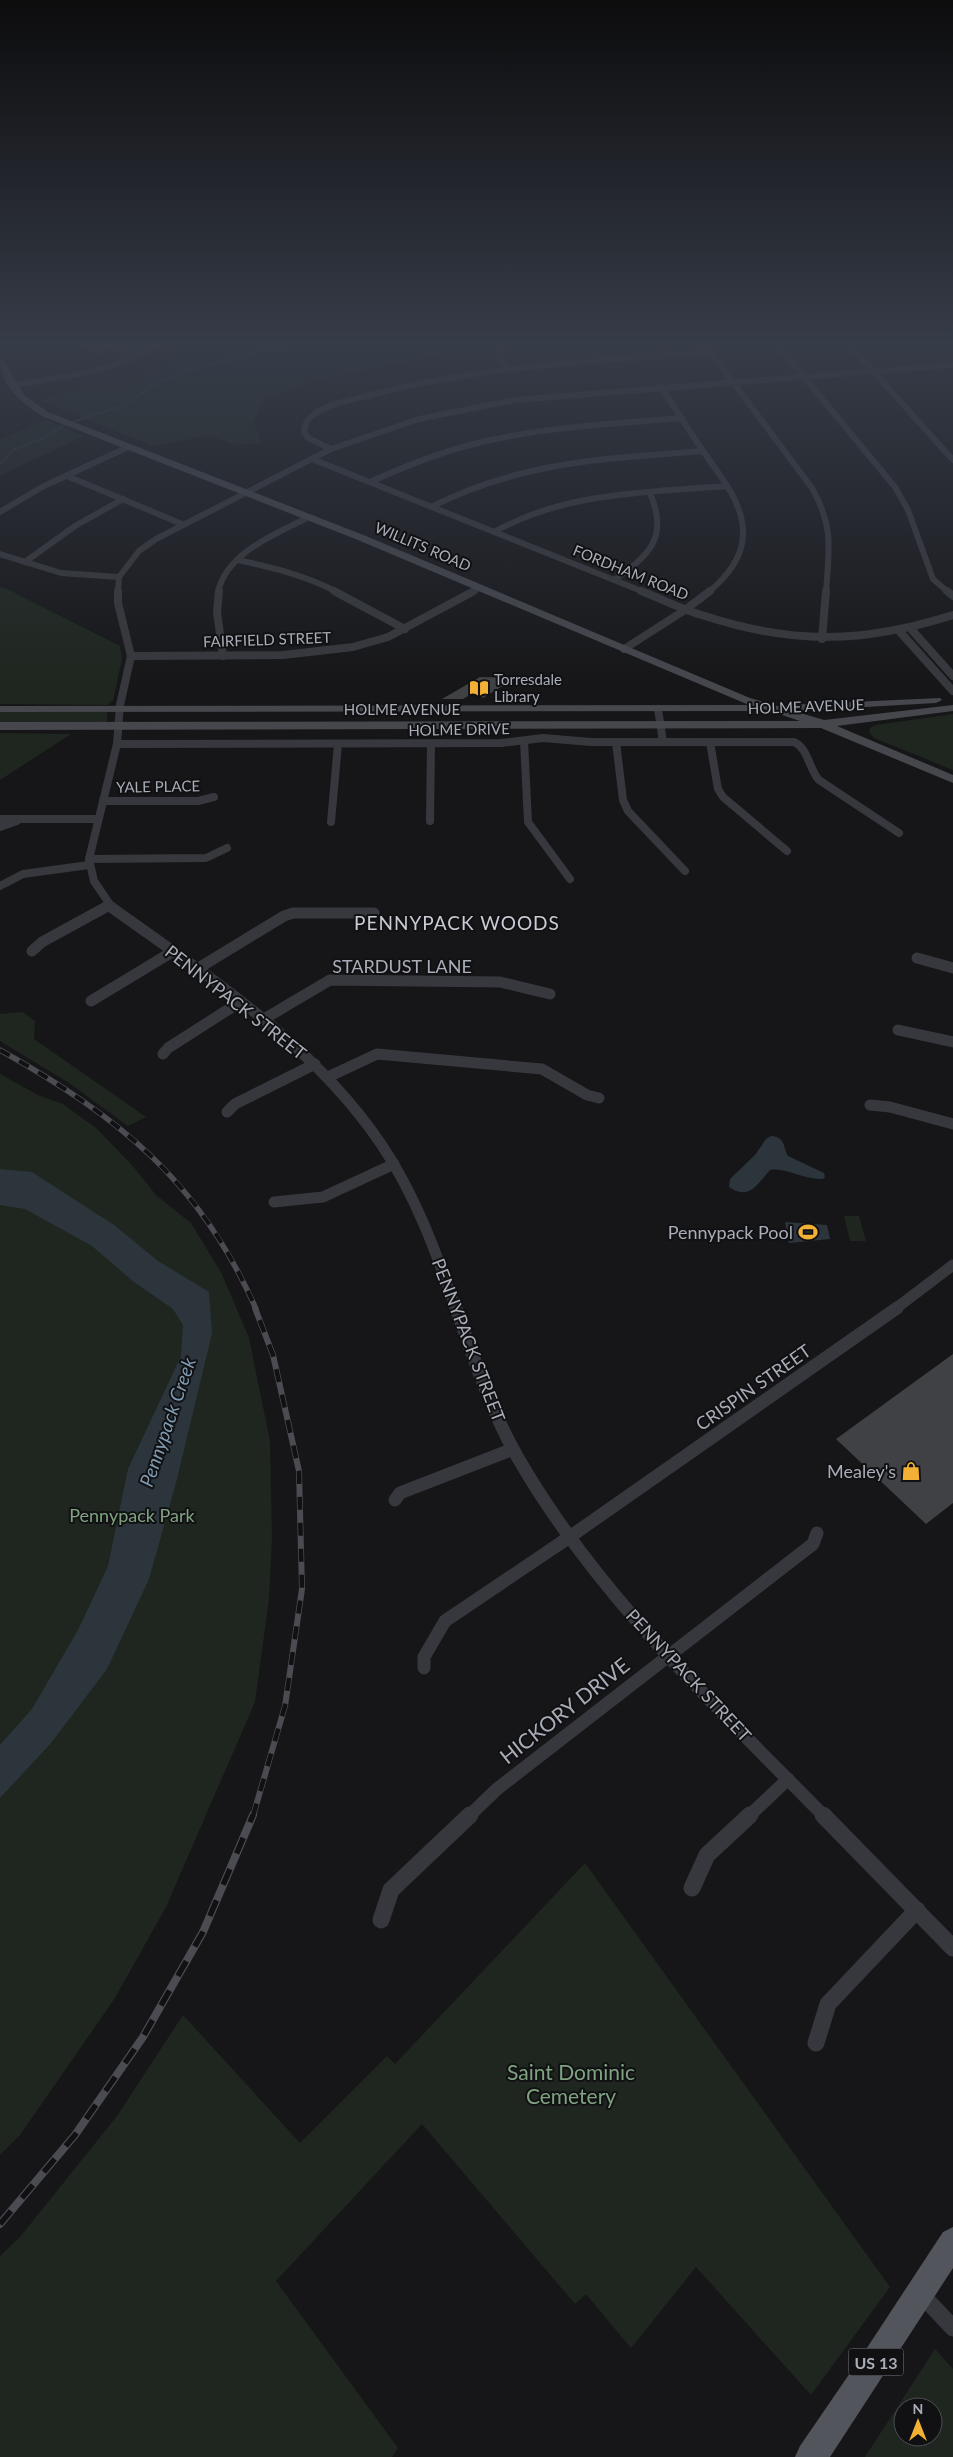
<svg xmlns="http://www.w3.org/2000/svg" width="953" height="2457" viewBox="0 0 953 2457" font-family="Lato,sans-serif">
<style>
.green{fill:#1e261f;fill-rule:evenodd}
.water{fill:#2c353c}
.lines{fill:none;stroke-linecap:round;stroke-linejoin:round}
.stream{stroke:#2c353c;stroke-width:2}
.building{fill:#404145}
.street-far4{stroke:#37383d;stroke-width:6}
.street-far3{stroke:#37383d;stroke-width:8}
.street-far2{stroke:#37383d;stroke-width:11}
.street-far1{stroke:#37383d;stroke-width:13}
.street{stroke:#37383d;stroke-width:17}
.secondary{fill:#45474d;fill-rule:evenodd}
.primary{fill:#53555c;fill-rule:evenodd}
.rail-far2-casing{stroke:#4a4c52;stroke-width:5.5}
.rail-far1-casing{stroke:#4a4c52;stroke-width:6}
.rail-casing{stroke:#4a4c52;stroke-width:8}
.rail-far2{stroke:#111113;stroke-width:4;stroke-dasharray:11;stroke-linecap:butt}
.rail-far1{stroke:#111113;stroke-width:4.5;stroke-dasharray:13;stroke-linecap:butt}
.rail{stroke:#111113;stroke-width:5.5;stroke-dasharray:17;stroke-linecap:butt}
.labels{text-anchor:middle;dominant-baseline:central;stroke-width:4;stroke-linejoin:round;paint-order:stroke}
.far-street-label{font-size:15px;fill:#a8adb8;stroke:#111113}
.far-poi-label{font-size:15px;fill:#a8adb8;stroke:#111113;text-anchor:start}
.shield{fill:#111113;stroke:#7b7e86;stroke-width:1}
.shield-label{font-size:16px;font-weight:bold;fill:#a8adb8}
.street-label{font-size:18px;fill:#a8adb8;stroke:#111113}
.poi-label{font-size:18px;fill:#a8adb8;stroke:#111113;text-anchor:end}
.park-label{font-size:18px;fill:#7fa381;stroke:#111113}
.neighbourhood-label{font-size:19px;letter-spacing:1px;fill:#c9ccd4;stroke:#111113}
.water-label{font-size:19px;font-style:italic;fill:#7f9bb3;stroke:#111113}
.near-street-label{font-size:21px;fill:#a8adb8;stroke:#111113}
.near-park-label{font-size:21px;fill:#7fa381;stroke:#111113}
</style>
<rect width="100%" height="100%" fill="#161618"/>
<!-- green -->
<g class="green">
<polygon points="174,342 447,342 439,355 316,380 264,400 254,422 262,443 238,445 209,436 153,446 40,401 89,384 119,387 184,354 194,344"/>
<polygon points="46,420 84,436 0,476 0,439"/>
<polygon points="0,587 7,589 120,646 122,659 113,701 110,702 108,705 0,704"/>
<rect x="0" y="712" width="107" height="11"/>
<polygon points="953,714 953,770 874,738 869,732 870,728 876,725"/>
<polygon points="0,733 71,734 0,780"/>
<polygon points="23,1012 35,1021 34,1039 146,1117 128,1126 69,1083 0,1041 0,1014"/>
<polygon points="0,1074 40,1096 63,1104 96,1128 131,1164 156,1195 191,1223 222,1274 249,1338 270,1441 272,1539 269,1599 255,1702 166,1907 115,1998 20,2135 0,2155"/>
<polygon points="844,1216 859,1216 866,1241 850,1241"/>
<polygon points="585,1863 890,2287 811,2395 696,2267 631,2348 586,2294 575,2304 422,2124 276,2281 398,2448 392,2457 0,2457 0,2256 20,2237 117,2116 183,2015 300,2143 387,2056 395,2064"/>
<path d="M935,2349l18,20v88h-88zM903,2407h30v30h-30z"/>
</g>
<!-- water -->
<g class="water">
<path d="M771,1136c14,1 12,10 17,20l36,17 1,4 -2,2c-19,1 -38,-12 -53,-9 -13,14 -20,31 -41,17l1,-8 25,-24 11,-16z"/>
<polygon points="0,1169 32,1172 114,1225 158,1261 209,1292 212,1333 176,1483 149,1579 107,1669 51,1743 0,1798 0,1745 32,1709 78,1630 108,1566 128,1469 181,1356 183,1325 173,1309 134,1282 92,1246 25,1209 0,1205"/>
<polygon points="785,1222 827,1225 830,1239 789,1243"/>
</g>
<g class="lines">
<!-- stream -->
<polyline class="stream" points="0,464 13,450 41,439 66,424 125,405 157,383 177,374 260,351 282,350 303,342"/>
</g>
<!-- building -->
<g class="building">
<polygon points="480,677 515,678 483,698 473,693 463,699 442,699"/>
<polygon points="953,1354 953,1503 926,1524 836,1439"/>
</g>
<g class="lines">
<!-- street-far4 -->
<g class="street-far4">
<polyline points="87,342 82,344 98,350 111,345 102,342"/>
<path d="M703,342l109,146c22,39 17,62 14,104"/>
<polyline points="775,342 895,487 908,510 933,579 948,592"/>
<polyline points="847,342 953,460"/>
<polyline points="111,345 140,355"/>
<polyline points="506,369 499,353 508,342"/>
<path d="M12,385c52,-8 104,-13 149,-43"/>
<path d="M661,387c13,19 25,39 38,58 17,26 45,56 44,89 0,24 -17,43 -34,58"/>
<path d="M331,449l-23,-11 -4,-7c1,-7 3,-12 9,-16 15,-12 39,-15 57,-20 111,-29 226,-34 340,-43"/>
<polyline points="312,459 644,592"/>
<polyline points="67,476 182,524"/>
<path d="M370,482c31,-14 63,-27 96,-36 71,-19 144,-22 216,-28"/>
<path d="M431,507c91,-46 173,-48 272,-56"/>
<polyline points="0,512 42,487 128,447"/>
<path d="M494,532c71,-40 153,-40 233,-46"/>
<polyline points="0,554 61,573 119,577"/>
<path d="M238,560c35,8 67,15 99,32"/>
<polyline points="25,562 75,526 123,499"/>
<path d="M614,580c36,-25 55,-43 36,-87"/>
<polyline points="118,592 119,577 139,551 156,539 331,449 419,419 515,400 953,365"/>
<path d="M218,592c9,-40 58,-58 91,-75"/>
<polyline points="471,592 479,588"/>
</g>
<!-- street-far3 -->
<g class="street-far3">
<polyline points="219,591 217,612 223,656"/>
<polyline points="334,591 405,629"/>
<path d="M641,591c21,8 42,19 64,25 89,29 159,27 248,-1"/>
<polyline points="947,591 953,596"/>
<polyline points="911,629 953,676"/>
<polyline points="900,632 953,691"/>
<polyline points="822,639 826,591"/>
<polyline points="624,649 685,610 710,591"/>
<polyline points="131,656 283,655 353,647 388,637 474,591"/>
<polyline points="658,709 663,742"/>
<polyline points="524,741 528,822 570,879"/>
<polyline points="616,742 623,800 628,811 685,871"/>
<polyline points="710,742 718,789 723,797 787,851"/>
<path d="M117,744l384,-1 42,-5 48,4h203c14,6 15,27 25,38l80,53"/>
<polyline points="103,801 198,801 214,797"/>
<polyline points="0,819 98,819"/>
<polyline points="430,821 431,744"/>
<polyline points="331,822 338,744"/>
<polyline points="0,827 17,821"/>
<polyline points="89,859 206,858 227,848"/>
<polyline points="0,886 23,874 89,865"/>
<polyline points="104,909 109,906"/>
<polyline points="113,909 94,881 89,859 117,744 120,705 131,656 118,603 118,591"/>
</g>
<!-- street-far2 -->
<g class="street-far2">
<path d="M111,907c97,70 202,136 270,237 34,50 55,108 75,165"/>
<polyline points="32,951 42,942 106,907"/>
<polyline points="917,958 953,968"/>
<polyline points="197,969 284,916 293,913 374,913"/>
<polyline points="91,1001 172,952"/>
<polyline points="264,1019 330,980 500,982 550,994"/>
<polyline points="898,1030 953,1042"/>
<polyline points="163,1054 168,1048 240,1002"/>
<polyline points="328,1077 377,1054 542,1069 587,1095 599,1098"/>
<polyline points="870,1105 890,1107 953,1124"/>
<polyline points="227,1112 235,1104 315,1064"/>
<polyline points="274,1202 323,1197 394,1164"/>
<polyline points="895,1309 953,1265"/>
</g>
<!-- street-far1 -->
<g class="street-far1">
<path d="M456,1308c18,51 35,103 62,150 79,137 196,246 306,358"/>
<polyline points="395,1500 400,1493 513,1449"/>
<polyline points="424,1668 424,1657 445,1621 571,1536 897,1308"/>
<polyline points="469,1816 497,1789 813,1544 817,1533"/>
<polyline points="749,1816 788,1779"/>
</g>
<!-- street -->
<g class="street">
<polyline points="823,1815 953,1948"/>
<polyline points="692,1888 707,1855 750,1815"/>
<polyline points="381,1920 391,1890 470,1815"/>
<polyline points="816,2043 828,2004 917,1910"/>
<polyline points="920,2293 953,2328"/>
</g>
<!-- secondary -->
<path class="secondary" d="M0,358l4,3 20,34 24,17 318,124 384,162 31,9 5,-2 154,-7 2,2 -6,3 -142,8 30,9 129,-15v6l-116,15 116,49v8l-132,-55 -821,2v-8l800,-1 -36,-12 -5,2 -759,1v-6l749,-1 -391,-165 -316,-124c-21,-14 -42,-30 -42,-58z"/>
<!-- primary -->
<polygon class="primary" points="953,2227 953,2268 830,2457 795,2457 800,2446 861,2357 943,2232"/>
<!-- rail-far2 casing -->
<g class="rail-far2-casing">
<path id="rail-far2" d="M0,1050c119,67 200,131 256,259"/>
</g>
<!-- rail-far1 casing -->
<g class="rail-far1-casing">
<polyline id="rail-far1" points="253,1816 285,1706 302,1589 299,1471 273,1355 255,1308"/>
</g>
<!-- rail casing -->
<g class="rail-casing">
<polyline id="rail" points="0,2224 75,2135 143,2037 203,1932 253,1815"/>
</g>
<!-- rail-far2 -->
<use href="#rail-far2" class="rail-far2"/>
<!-- rail-far1 -->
<use href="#rail-far1" class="rail-far1"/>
<!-- rail -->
<use href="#rail" class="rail"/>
</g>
<!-- sky -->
<linearGradient id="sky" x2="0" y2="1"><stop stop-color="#0c0c0d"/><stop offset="0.5" stop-color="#363c48"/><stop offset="1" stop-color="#363c48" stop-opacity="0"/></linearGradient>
<rect width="953" height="686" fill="url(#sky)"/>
<!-- icons -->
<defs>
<g id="library-bare" transform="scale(1.5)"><path d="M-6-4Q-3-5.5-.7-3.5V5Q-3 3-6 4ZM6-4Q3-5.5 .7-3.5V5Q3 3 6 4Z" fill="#f2b134" stroke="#111113" stroke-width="2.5" paint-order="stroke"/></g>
<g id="stadium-bare" transform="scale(1.5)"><path d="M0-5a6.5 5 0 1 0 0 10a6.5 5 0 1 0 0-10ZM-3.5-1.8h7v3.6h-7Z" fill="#f2b134" stroke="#111113" stroke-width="2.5" paint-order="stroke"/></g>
<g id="shop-bare" transform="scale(1.5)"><path d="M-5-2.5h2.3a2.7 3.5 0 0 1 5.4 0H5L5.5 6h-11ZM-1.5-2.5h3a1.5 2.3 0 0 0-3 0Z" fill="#f2b134" stroke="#111113" stroke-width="2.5" paint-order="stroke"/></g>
</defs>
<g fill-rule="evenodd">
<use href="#library-bare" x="479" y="688"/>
<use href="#stadium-bare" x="808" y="1232"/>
<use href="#shop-bare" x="911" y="1471"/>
</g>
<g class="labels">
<!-- far-street labels -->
<g class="far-street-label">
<text transform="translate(423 546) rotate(23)">WILLITS ROAD</text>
<text transform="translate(631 572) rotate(22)">FORDHAM ROAD</text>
<text transform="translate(267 639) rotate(-2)">FAIRFIELD STREET</text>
<text transform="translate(806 706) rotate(-2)">HOLME AVENUE</text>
<text x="402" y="709">HOLME AVENUE</text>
<text transform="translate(459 729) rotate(-1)">HOLME DRIVE</text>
<text transform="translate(158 786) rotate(-1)">YALE PLACE</text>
</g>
<!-- far-poi labels -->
<g class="far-poi-label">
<text x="494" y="679">Torresdale<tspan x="494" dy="17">Library</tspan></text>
</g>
<!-- shield labels -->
<rect class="shield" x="848.5" y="2348.5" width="55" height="27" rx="4"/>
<g class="shield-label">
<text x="876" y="2362">US 13</text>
</g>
<!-- street labels -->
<g class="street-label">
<text x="402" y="966">STARDUST LANE</text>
<text transform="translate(236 1002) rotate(38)">PENNYPACK STREET</text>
<text transform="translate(469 1340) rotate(69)">PENNYPACK STREET</text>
<text transform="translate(753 1387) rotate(-35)">CRISPIN STREET</text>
<text transform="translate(689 1675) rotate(47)">PENNYPACK STREET</text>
</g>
<!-- poi labels -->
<g class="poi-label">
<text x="793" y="1232">Pennypack Pool</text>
<text x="896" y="1471">Mealey's</text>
</g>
<!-- park labels -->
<g class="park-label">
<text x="132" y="1515">Pennypack Park</text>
</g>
<!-- neighbourhood labels -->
<g class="neighbourhood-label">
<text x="457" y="922">PENNYPACK WOODS</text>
</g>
<!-- water labels -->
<g class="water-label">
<text transform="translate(167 1422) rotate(-71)">Pennypack Creek</text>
</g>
<!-- near-street labels -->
<g class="near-street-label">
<text transform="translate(564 1710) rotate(-38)">HICKORY DRIVE</text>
</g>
<!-- near-park labels -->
<g class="near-park-label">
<text x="571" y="2071">Saint Dominic<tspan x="571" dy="24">Cemetery</tspan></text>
</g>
</g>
<!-- north arrow -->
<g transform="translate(918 2422)"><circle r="24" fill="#111113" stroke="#4d4f55"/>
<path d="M0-4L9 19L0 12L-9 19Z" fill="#f2b134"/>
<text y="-8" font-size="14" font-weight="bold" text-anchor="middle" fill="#a8adb8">N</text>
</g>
</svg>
